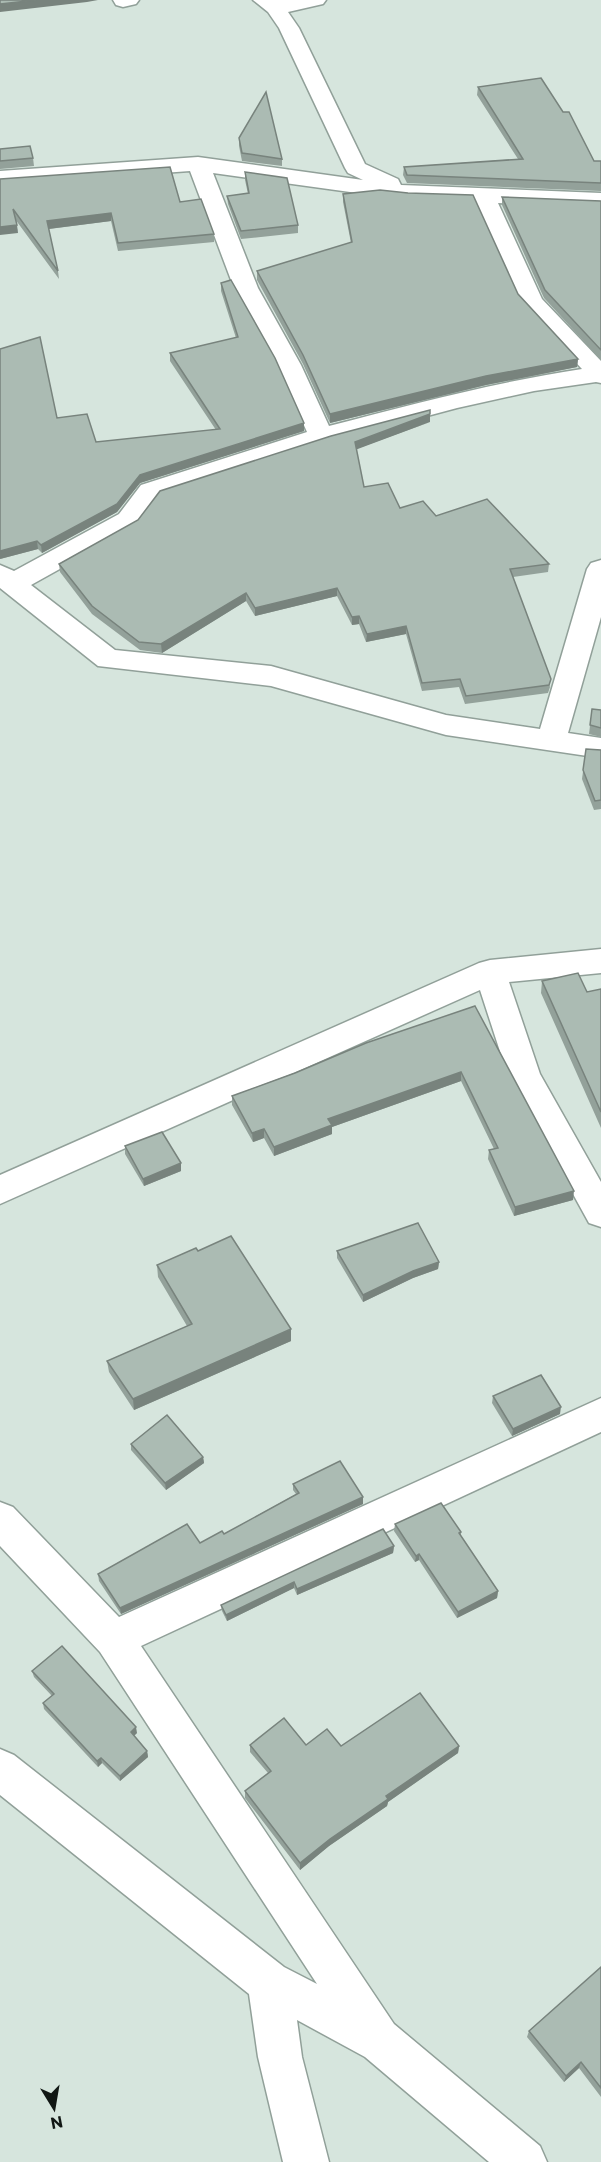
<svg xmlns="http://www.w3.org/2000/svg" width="601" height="2162" viewBox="0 0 601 2162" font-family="Commissioner,sans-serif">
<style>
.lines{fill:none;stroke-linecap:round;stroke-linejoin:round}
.minor-casing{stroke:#91a099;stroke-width:3}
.minor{fill:#fff;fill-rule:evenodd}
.wall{fill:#93a19a}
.shaded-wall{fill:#78837d}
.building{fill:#abbbb3;stroke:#78837d;stroke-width:1.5}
</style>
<rect width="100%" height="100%" fill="#d6e5dd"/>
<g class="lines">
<!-- minor casing -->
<g class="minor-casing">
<g id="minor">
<polygon points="113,0 139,0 136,4 123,7 116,5"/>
<path d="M253,0h73l-3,4 -35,8 11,16 66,136 33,15 3,6 200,8v14l-103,-4 44,96 59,62v22l-5,-1 -62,9 -77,17 -127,34 -171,55 -22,29 -106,59 84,65 156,16 175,49 94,14 47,-160 4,-6 10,-3v57l-33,116 33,5v20l-155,-23 -175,-49 -173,-20 -98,-78v-23l14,6 105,-57 22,-29 166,-53 -30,-67 -43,-77 -44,-117 -190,14v-14l198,-14 165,23 -15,-7 -3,-5 -66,-140 -11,-16zM213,173l195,27 66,2 45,100 63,67c-86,13 -169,35 -253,57l-28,-61 -43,-77z"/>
<polygon points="601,949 601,973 509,982 540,1074 601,1182 601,1227 589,1223 508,1076 480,990 0,1204 0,1175 479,963 490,960"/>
<polygon points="601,1398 601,1432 141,1646 394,2024 540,2146 547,2162 489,2162 365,2057 297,2020 302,2057 329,2162 283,2162 258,2057 249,1994 0,1795 0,1749 14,1755 284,1967 317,1984 100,1652 0,1546 0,1502 13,1507 119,1617"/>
</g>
</g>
<!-- minor -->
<use href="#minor" class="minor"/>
</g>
<!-- wall -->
<g class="wall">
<polygon points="478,87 594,161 601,161 601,191 407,183 403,175 404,167 518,159 477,95"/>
<polygon points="239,138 282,159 282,166 242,161 239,146"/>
<polygon points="0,149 33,158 34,166 0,169"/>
<polygon points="245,172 298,225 298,233 241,239 228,204 227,196 248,194 245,180"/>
<polygon points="0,179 180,202 214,234 214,242 118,251 111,221 49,229 58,271 59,279 15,219 18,233"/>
<polygon points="343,194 518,294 578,359 577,367 486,385 330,423 303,364 257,280 257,271 351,243 343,202"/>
<polygon points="502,197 601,201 601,360 544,298 502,205"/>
<polygon points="221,283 304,431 140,483 117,512 42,553 38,549 0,559 57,418 96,442 216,430 170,361 170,353 236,338 221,291"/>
<polygon points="430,422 356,449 364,487 400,508 436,516 549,564 548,572 513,577 550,687 548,693 465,704 459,687 422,691 406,634 366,642 359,624 352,625 337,596 255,616 246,601 162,653 140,650 92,614 60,572 59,564 138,520"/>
<polygon points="592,709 601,710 601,737 589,734"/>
<polygon points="586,749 601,750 601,809 594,810 582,779"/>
<polygon points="542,981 587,992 601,989 601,1128 541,993"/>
<polygon points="475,1006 573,1200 514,1216 488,1159 489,1150 494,1149 461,1081 332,1127 332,1134 274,1156 264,1138 253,1142 232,1105 232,1096"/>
<polygon points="125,1146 181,1163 181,1171 144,1186 125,1154"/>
<polygon points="198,1251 291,1341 134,1410 109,1372 107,1361 187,1326 158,1277 157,1265"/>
<polygon points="337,1251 439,1262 438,1269 413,1278 363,1302 337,1258"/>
<polygon points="493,1396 560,1414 512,1436 492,1403"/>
<polygon points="131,1444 203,1457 204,1463 166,1490 131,1450"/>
<polygon points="293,1484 363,1497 363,1504 121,1614 99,1581 98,1574 200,1543 224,1534 296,1494 293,1490"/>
<polygon points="395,1524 461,1532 461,1536 498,1591 497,1598 457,1618 419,1560 415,1562 394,1531"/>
<polygon points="394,1546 393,1553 297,1595 294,1588 227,1621 222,1611 221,1605"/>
<polygon points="32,1671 137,1733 134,1736 147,1751 148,1757 120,1781 102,1763 98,1767 44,1709 43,1703 52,1696 34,1677"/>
<polygon points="250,1745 306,1745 341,1746 459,1746 458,1753 388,1802 387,1806 329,1846 300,1870 245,1798 245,1791 268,1773 250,1752"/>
<polygon points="601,1967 601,2097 579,2068 564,2082 527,2037 529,2031"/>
</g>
<!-- shaded-wall -->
<g class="shaded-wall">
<polygon points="36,0 98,0 87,2 0,12 0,4"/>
<polygon points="111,213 111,221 48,229 47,221"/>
<polygon points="17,225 18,233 0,235 0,227"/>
<polygon points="578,359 577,367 486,385 330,423 330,414 486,376"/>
<polygon points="430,414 430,422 355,450 355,442"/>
<polygon points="304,423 304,431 140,483 117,512 42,553 41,545 140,475"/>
<polygon points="37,541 38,549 0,559 0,551"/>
<polygon points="337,588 337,596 255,616 255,608"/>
<polygon points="246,593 246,601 162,653 161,644"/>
<polygon points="359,616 359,624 352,625 352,617"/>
<polygon points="406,626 406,634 366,642 367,634"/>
<polygon points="461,1072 461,1081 332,1127 332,1134 274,1156 274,1147 328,1119"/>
<polygon points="264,1129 264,1138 253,1142 252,1133"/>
<polygon points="181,1163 181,1171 144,1186 143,1179"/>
<polygon points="574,1191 573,1200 514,1216 515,1207"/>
<polygon points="439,1262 438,1269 413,1278 363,1302 363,1295 413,1271"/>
<polygon points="291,1329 291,1341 134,1410 133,1399"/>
<polygon points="561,1407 560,1414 512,1436 513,1429"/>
<polygon points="203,1457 204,1463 166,1490 165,1483"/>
<polygon points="363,1497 363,1504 121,1614 120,1608"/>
<polygon points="394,1546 393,1553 297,1595 297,1589"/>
<polygon points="419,1554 419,1560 415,1562 416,1556"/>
<polygon points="294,1582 294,1588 227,1621 226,1615"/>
<polygon points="498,1591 497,1598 457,1618 458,1612"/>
<polygon points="136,1727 137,1733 131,1738 131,1732"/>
<polygon points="459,1746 458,1753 388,1802 387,1806 329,1846 300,1870 300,1863 330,1839 386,1796"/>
<polygon points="147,1751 148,1757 120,1781 120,1776"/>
<polygon points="101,1758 102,1763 98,1767 97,1761"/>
<polygon points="581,2062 579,2068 564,2082 566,2076"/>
</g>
<!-- building -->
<g class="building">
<polygon points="0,0 36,0 0,4"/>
<polygon points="541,78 563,112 569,112 594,161 601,161 601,183 407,175 404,167 523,159 478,87"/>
<polygon points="266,92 282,159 242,153 239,138"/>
<polygon points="30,146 33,158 0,161 0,149"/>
<polygon points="170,167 180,202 201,199 214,234 118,243 111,213 47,221 58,271 13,209 17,225 0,227 0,179"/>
<polygon points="245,172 287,178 298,225 241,231 227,196 249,193"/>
<polygon points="380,190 408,193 473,195 518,294 578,359 486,376 330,414 303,355 257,271 352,242 343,194"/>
<polygon points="502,197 601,201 601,350 545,290"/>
<polygon points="231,280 275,358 304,423 140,475 117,504 41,545 37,541 0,551 0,349 40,337 57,418 87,414 96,442 220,429 170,353 238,337 221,283"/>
<polygon points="430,410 430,414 355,442 364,487 388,483 400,508 423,501 436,516 487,499 549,564 510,569 551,679 549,685 466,696 460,679 422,683 406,626 367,634 359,616 352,617 337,588 255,608 246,593 161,644 139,642 92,606 59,564 138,520 160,491 331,436"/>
<polygon points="592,709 601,710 601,728 590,725"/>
<polygon points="586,749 601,750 601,800 595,801 583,770"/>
<polygon points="578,973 587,992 601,989 601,1112 542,981"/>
<polygon points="475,1006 574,1191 515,1207 489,1150 498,1148 461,1072 328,1119 332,1125 274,1147 264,1129 252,1133 232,1096 295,1073 366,1043"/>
<polygon points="162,1132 181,1163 143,1179 125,1146"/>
<polygon points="418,1223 439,1262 413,1271 363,1295 337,1251"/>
<polygon points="231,1236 291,1329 133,1399 107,1361 192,1324 157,1265 196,1248 198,1251"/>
<polygon points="541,1375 561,1407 513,1429 493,1396"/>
<polygon points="167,1415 203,1457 165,1483 131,1444"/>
<polygon points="340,1461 363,1497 120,1608 98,1574 187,1524 200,1543 222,1531 224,1534 299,1493 293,1484"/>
<polygon points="441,1503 461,1532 459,1533 498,1591 458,1612 419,1554 416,1556 395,1524"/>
<polygon points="383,1529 394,1546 297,1589 294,1582 226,1615 221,1605"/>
<polygon points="62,1646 136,1727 131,1732 147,1751 120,1776 101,1758 97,1761 43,1703 54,1694 32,1671"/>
<polygon points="420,1693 459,1746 386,1796 388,1799 330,1839 300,1863 245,1791 271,1771 250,1745 284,1718 306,1745 327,1729 341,1746"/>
<polygon points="601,1967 601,2088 581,2062 566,2076 529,2031"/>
</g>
<!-- north arrow -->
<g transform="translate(54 2108) rotate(169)" stroke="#d6e5dd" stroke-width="4.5" paint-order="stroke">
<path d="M0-4.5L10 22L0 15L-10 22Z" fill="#111714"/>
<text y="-9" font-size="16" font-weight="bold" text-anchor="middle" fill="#111714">N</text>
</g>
</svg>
